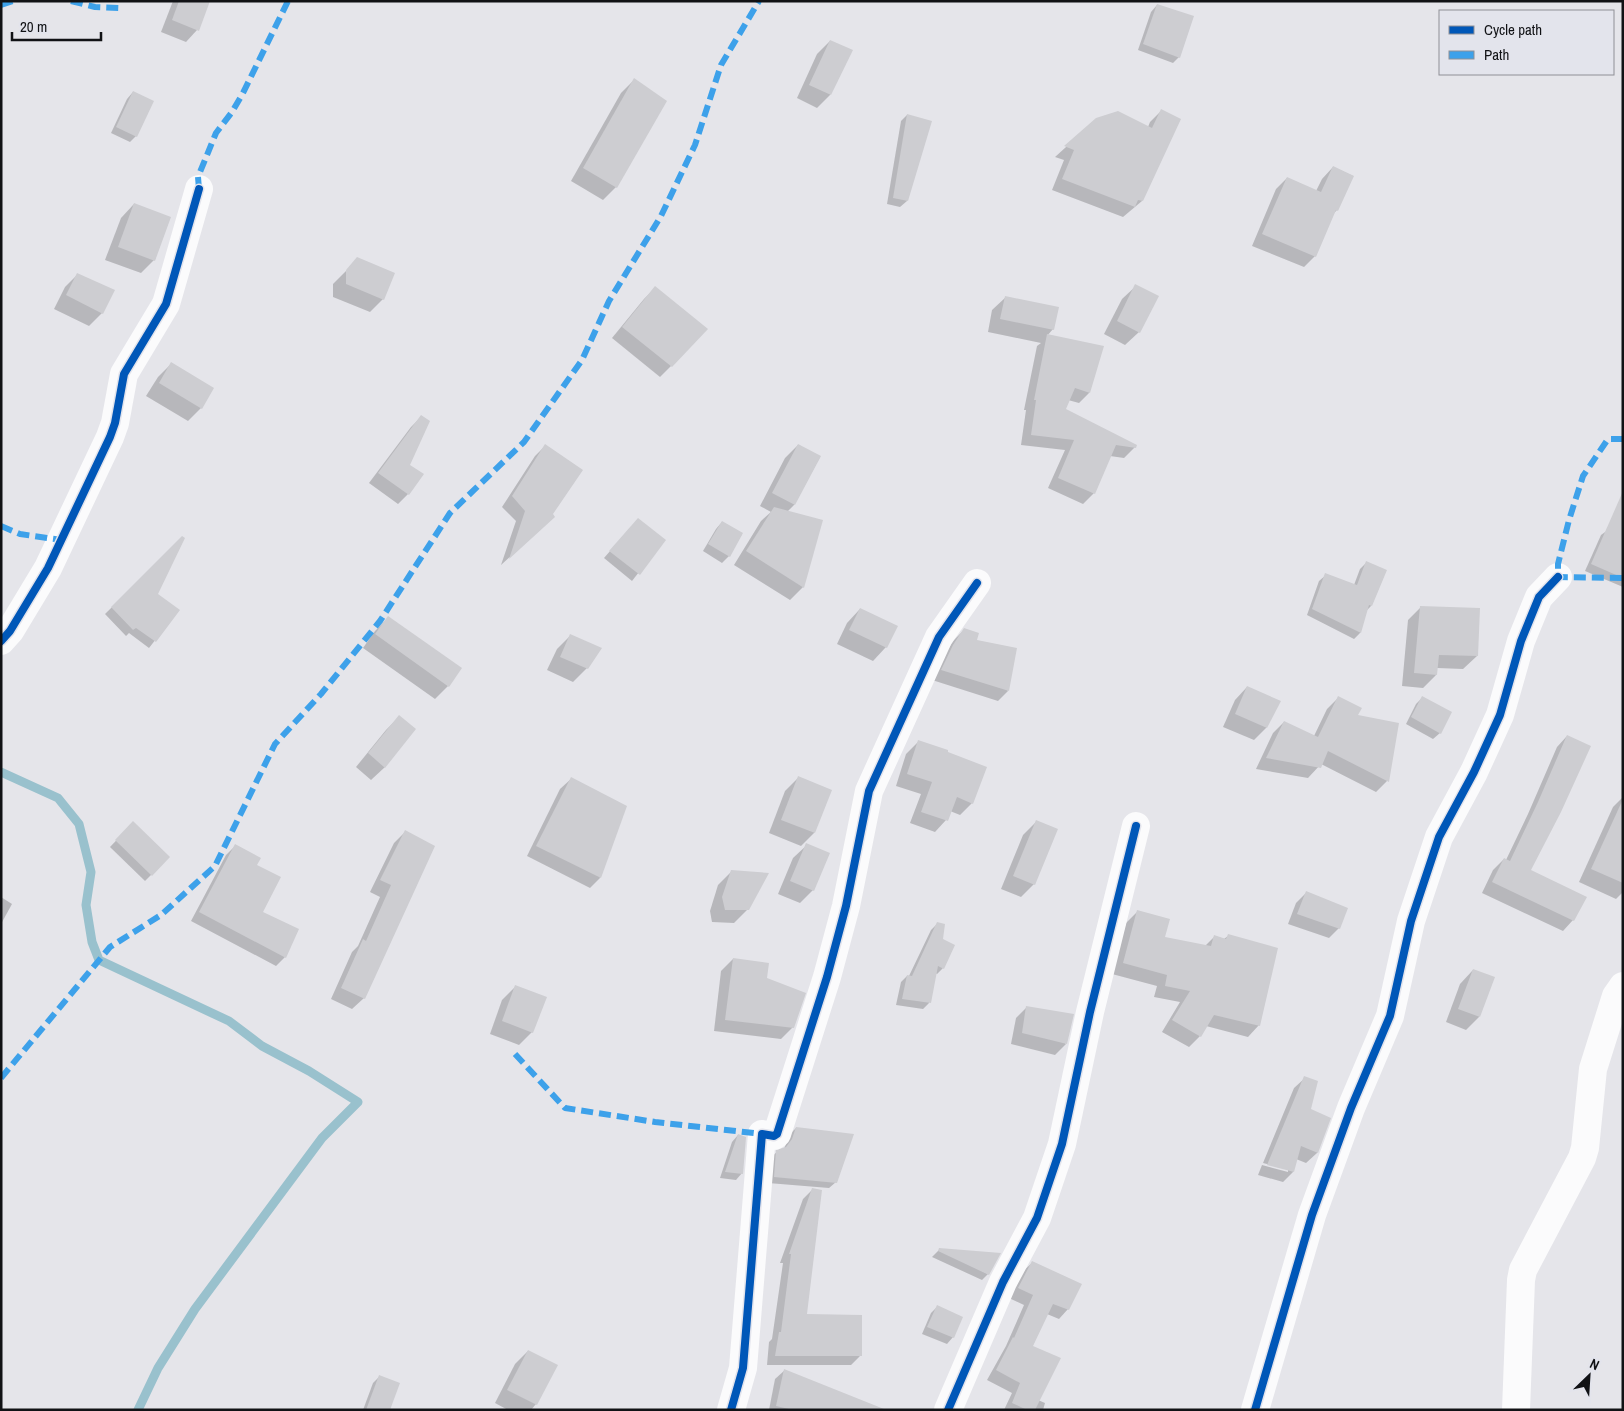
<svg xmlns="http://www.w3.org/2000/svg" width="1624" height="1411" viewBox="0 0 1624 1411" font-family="'Archivo Narrow',sans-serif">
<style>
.shadow{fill:#0003}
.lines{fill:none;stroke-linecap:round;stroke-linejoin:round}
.stream{stroke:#99c1cd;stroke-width:9}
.building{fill:#cdcdd1}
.minor{stroke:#fbfbfc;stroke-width:28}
.quiet{stroke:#3da1ea;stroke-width:6;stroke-dasharray:12 6;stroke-linecap:butt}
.cycleway-casing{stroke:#e3e4ec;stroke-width:11}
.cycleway{stroke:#0057b8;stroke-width:8}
</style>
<rect width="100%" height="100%" fill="#e5e5ea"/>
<!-- shadow -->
<g class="shadow">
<polygon points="173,1 209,1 197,30 186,42 161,32"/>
<polygon points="1157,5 1179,57 1173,63 1138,50 1151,12"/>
<polygon points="830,41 830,95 817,108 797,98 817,54"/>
<polygon points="634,80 616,187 603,200 571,181 621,93"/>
<polygon points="133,92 136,136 130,142 111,133 127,99"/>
<polygon points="1161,111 1142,201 1123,217 1052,190 1064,160 1055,157 1097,119 1148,127 1150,122"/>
<polygon points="907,115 930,122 907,201 900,207 887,204 901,121"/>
<polygon points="1333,167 1353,176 1337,210 1334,213 1315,256 1304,267 1252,246 1276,189 1287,178 1316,191 1322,179"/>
<polygon points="134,204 154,260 141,273 105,260 121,218"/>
<polygon points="358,259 383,299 370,312 333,297 333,284"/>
<polygon points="78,274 102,313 89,326 54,309 65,287"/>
<polygon points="1136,286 1139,332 1125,345 1104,334 1122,299"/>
<polygon points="655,288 671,366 660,377 612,338 644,299"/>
<polygon points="1006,297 1053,329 1047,336 1102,347 1089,393 1079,403 1068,400 1064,409 1135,447 1124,458 1110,456 1094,493 1083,504 1048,488 1065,450 1021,445 1026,410 1024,410 1037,346 1041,343 988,332 992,310"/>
<polygon points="171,364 212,389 201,408 188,421 146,396 158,377"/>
<polygon points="421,417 409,465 408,494 398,504 369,483 411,427"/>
<polygon points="798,445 820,457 794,505 787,512 803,587 790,600 734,565 761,521 771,512 760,506 785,458"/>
<polygon points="545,446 544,526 501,565 516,521 502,507 535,456"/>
<polygon points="1623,519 1623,587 1585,571 1601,535"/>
<polygon points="722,522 742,534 729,556 722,563 703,551 716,529"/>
<polygon points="632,526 664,540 632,581 604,558"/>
<polygon points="182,538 156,594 178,611 149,648 129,633 126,636 105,614"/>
<polygon points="1366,563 1371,606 1366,611 1360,633 1354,639 1307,615 1319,581 1326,575 1354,585 1360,569"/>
<polygon points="1421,607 1477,656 1463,669 1437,668 1436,675 1423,688 1402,686 1408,620"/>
<polygon points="860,609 886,647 873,661 837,644 847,623"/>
<polygon points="388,618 448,686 435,699 363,648 375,631"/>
<polygon points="965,629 975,641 1008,691 998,701 932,680 943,657 954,640"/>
<polygon points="570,636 600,649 587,668 573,682 547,670 557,649"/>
<polygon points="1247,687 1279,702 1266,728 1254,740 1223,727 1235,700"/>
<polygon points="1338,698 1356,716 1398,724 1387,781 1376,792 1321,764 1308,778 1256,769 1273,733 1284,722 1314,736 1327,709"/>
<polygon points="1422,698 1440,733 1433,739 1406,724 1416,704"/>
<polygon points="399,717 385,767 371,780 356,767 386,730"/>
<polygon points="1567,736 1529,871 1573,920 1563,931 1482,893 1493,870 1504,859 1506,860 1528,814 1557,747"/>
<polygon points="918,742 972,803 960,815 950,811 946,820 935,832 910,823 921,794 896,786 906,754"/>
<polygon points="798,778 830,791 814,833 801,846 769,833 785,791"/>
<polygon points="571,779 600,878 590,888 527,856 560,789"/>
<polygon points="1623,797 1623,892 1616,899 1579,882 1613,807"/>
<polygon points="1036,822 1034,884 1021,897 1001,889 1023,835"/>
<polygon points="133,823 169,857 145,881 110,847"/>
<polygon points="405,832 364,998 352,1009 331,999 352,952 358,946 380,897 370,892 394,843"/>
<polygon points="807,845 813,890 800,903 778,894 793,858"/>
<polygon points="235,846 256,866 262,913 298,930 285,957 276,966 191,921 226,855"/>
<polygon points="731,872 748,909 734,923 712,922 710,911 718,885"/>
<polygon points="1306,893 1339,928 1329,938 1288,924 1296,903"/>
<polygon points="1,897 12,904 1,924"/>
<polygon points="1138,911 1164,938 1205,946 1215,936 1224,939 1228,936 1259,1025 1248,1037 1206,1026 1200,1036 1189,1047 1162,1032 1180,1002 1154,997 1157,986 1112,974 1126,923"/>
<polygon points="938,923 941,940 943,968 937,974 935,973 929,1003 923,1009 896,1005 901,982 907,976 909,976 931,930"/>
<polygon points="733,959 766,978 793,1027 781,1039 714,1031 721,971"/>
<polygon points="1473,970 1479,1017 1466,1030 1446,1022 1460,984"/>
<polygon points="515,987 532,1032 519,1045 490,1034 502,1000"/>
<polygon points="1027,1007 1066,1044 1055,1055 1011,1044 1016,1018"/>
<polygon points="1305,1078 1309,1110 1329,1118 1317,1153 1306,1163 1296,1159 1293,1172 1283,1182 1258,1175 1262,1165 1288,1172 1288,1169 1263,1163 1294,1088"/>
<polygon points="796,1128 836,1182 829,1188 768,1183 770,1158 777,1152 784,1149 790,1134"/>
<polygon points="738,1135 742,1173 736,1180 720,1178 732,1142"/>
<polygon points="813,1189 805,1315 860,1356 851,1365 767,1365 769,1342 772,1339 783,1263 780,1263 803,1199"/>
<polygon points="939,1250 988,1274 982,1280 932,1257"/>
<polygon points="1032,1263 1068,1309 1059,1319 1047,1314 1032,1347 1038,1400 1045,1403 1043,1410 1004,1410 1012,1393 987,1380 1006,1346 1024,1305 1009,1298 1022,1272"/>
<polygon points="937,1307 953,1337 947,1344 922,1334 931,1313"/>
<polygon points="528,1351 536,1404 531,1410 508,1410 495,1403 515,1364"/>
<polygon points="785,1370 857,1410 769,1410 775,1379"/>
<polygon points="379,1377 389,1410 363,1410 373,1383"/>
</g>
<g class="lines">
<!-- stream -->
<polyline class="stream" points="1,772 58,798 79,824 91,872 86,905 92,942 99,960 229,1021 262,1046 309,1071 358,1102 322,1138 195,1309 158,1368 138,1410"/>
</g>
<!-- building -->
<g class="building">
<polygon points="179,1 210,1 199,31 172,20"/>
<polygon points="1157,4 1194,16 1180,58 1143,44"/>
<polygon points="830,40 853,50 831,95 809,85"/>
<polygon points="634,78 667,101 617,188 583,168"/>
<polygon points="133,91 154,101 137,137 116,127"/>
<polygon points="1161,109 1181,119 1143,201 1138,200 1135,207 1062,179 1074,150 1064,146 1096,118 1118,111 1152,128"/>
<polygon points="907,114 932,121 908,201 893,198"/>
<polygon points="1333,166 1354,176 1338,211 1336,210 1316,257 1262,234 1287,177 1321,192"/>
<polygon points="134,203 171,217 155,261 118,247"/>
<polygon points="357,257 395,273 384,300 346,284 346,270"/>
<polygon points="77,273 115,290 103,314 66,295"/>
<polygon points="1135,284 1159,296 1140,333 1117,321"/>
<polygon points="655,286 708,329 672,367 622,327"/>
<polygon points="1005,296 1059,307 1054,330 1000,319"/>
<polygon points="1047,334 1104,346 1090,393 1075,388 1066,409 1137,445 1136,448 1116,445 1095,494 1058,478 1074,440 1031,435 1036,400 1034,400"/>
<polygon points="171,362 214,388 202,409 159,383"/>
<polygon points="421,415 430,421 410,465 424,474 409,495 378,473"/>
<polygon points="545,444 583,470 553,514 555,517 509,559 525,511 512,496"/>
<polygon points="798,444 821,456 795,505 772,493"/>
<polygon points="1623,491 1623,578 1591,564"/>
<polygon points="774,507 823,520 804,588 746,551"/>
<polygon points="638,518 666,540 640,575 609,551"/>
<polygon points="722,521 743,533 730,557 708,544"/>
<polygon points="182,536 185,538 158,594 180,610 156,642 136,628 133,630 111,607"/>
<polygon points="1366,561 1387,570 1372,606 1369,605 1361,633 1312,609 1325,573 1357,585"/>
<polygon points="1420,606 1480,608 1478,656 1439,655 1437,675 1414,673"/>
<polygon points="860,608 898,626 887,648 849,630"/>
<polygon points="388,616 462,668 449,687 375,634"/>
<polygon points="964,628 979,633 977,640 1017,648 1009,691 941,670 953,645"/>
<polygon points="570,634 602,648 588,669 560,657"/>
<polygon points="1247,686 1281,701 1267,728 1235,714"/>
<polygon points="1338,696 1362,708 1358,715 1399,723 1389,782 1328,751 1321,768 1266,758 1284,721 1318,737"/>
<polygon points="1422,696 1452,712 1441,734 1411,717"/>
<polygon points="399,715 416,729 385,768 368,753"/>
<polygon points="1567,735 1591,746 1561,812 1531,870 1587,897 1574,921 1492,882 1504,858 1510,861 1538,802"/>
<polygon points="918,740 948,750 948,752 987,767 973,804 957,797 948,821 921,812 932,782 907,774"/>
<polygon points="798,776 832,790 815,833 781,820"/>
<polygon points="571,777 627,806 601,878 536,846"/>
<polygon points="1623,799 1623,883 1591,869"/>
<polygon points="1036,820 1058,829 1035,885 1013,876"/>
<polygon points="133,821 170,857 152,876 115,840"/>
<polygon points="405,830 435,846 365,999 341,988 363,939 366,941 391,885 380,880"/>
<polygon points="806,843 830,853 814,891 790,881"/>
<polygon points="235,844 261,858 257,865 281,877 263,912 299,929 286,958 199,912"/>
<polygon points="731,870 769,873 749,910 725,910 722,897"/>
<polygon points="1306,891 1348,908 1340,929 1297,914"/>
<polygon points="1137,910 1170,919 1165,937 1211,946 1214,935 1226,939 1228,934 1278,948 1260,1026 1214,1015 1201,1037 1172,1020 1190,991 1165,986 1167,975 1123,963"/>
<polygon points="937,922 945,924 943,939 955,945 944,969 938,966 931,1003 902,999 907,975 912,976"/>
<polygon points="733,958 769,963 767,978 806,993 794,1028 725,1020"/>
<polygon points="1473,969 1495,977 1480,1017 1458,1009"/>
<polygon points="515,985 547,997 533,1033 502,1021"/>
<polygon points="1026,1006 1074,1014 1067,1044 1022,1033"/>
<polygon points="1304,1076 1318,1081 1311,1109 1331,1118 1318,1153 1301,1146 1294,1172 1267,1165"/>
<polygon points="796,1127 854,1134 837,1183 774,1177 776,1150 786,1147 792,1139"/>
<polygon points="738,1134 746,1137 743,1174 725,1172"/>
<polygon points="812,1188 822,1190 807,1314 862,1315 862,1356 775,1356 779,1332 781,1332 791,1254 789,1254"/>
<polygon points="939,1248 1001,1253 989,1275 938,1251"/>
<polygon points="1032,1261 1082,1284 1069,1310 1053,1304 1033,1346 1061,1358 1035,1410 1027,1410 1012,1403 1020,1383 996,1370 1013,1337 1014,1338 1033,1295 1018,1288"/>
<polygon points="937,1305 963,1317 954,1338 927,1327"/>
<polygon points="528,1350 558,1365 537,1405 507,1390"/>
<polygon points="784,1369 884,1409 884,1410 793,1410 776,1406"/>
<polygon points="379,1375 400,1383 390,1410 366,1410"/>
</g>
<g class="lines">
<!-- minor -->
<g class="minor">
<polyline points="1,641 10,631 48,568 110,437 115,423 124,374 166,304 199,189"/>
<polyline points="731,1410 743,1368 762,1134 774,1136 777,1134 827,977 846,906 869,791 939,637 977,583"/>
<polyline points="948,1410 1003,1282 1037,1218 1062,1144 1090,1012 1136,826"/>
<polyline points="1255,1410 1312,1215 1351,1108 1390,1016 1411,921 1439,837 1474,772 1500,715 1521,641 1539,597 1558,577"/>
<polyline points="1516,1410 1521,1280 1523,1270 1582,1158 1585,1148 1593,1069 1616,996 1623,986"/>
</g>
<!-- quiet -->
<g class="quiet">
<polyline points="71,1 95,7 119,8"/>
<polyline points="1,5 13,1"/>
<polyline points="199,189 198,177 216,133 232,112 243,93 288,1"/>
<polyline points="1623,439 1608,439 1583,476 1569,520 1558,564 1558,577 1623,578"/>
<polyline points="1,526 20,534 61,540"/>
<polyline points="515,1054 565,1108 655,1122 762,1134"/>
<polyline points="1,1078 110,947 161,915 215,866 275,744 321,694 380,621 450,513 524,442 582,360 609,301 661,216 695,145 721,65 759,1"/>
</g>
<!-- cycleway casing -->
<g class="cycleway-casing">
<g id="cycleway">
<polyline points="1,641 10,631 48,568 110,437 115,423 124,374 166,304 199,189"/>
<polyline points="731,1410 743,1368 762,1134 774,1136 777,1134 827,977 846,906 869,791 939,637 977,583"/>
<polyline points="948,1410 1003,1282 1037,1218 1062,1144 1090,1012 1136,826"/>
<polyline points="1255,1410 1312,1215 1351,1108 1390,1016 1411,921 1439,837 1474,772 1500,715 1521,641 1539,597 1558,577"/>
</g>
</g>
<!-- cycleway -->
<use href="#cycleway" class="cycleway"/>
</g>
<!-- border -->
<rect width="1624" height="1411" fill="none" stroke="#111215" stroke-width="5"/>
<!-- legend -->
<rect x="1439" y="10" width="175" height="65" fill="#e3e4ec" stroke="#8f9096"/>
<rect x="1449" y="26" width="25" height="8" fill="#0057b8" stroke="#8f9096"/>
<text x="1484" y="35" font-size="15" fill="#111215">Cycle path</text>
<rect x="1449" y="51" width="25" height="8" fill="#3da1ea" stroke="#8f9096"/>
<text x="1484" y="60" font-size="15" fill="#111215">Path</text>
<!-- north arrow -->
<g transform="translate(1589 1376) rotate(25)" stroke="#e3e4ec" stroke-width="4" paint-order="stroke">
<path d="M0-4L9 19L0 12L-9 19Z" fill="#111215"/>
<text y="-8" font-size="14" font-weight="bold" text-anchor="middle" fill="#111215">N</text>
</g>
<!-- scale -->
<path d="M12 32v8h89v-8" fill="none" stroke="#111215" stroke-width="2.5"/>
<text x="20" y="32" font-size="15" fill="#111215" stroke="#e3e4ec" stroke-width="4" paint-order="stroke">20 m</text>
</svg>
